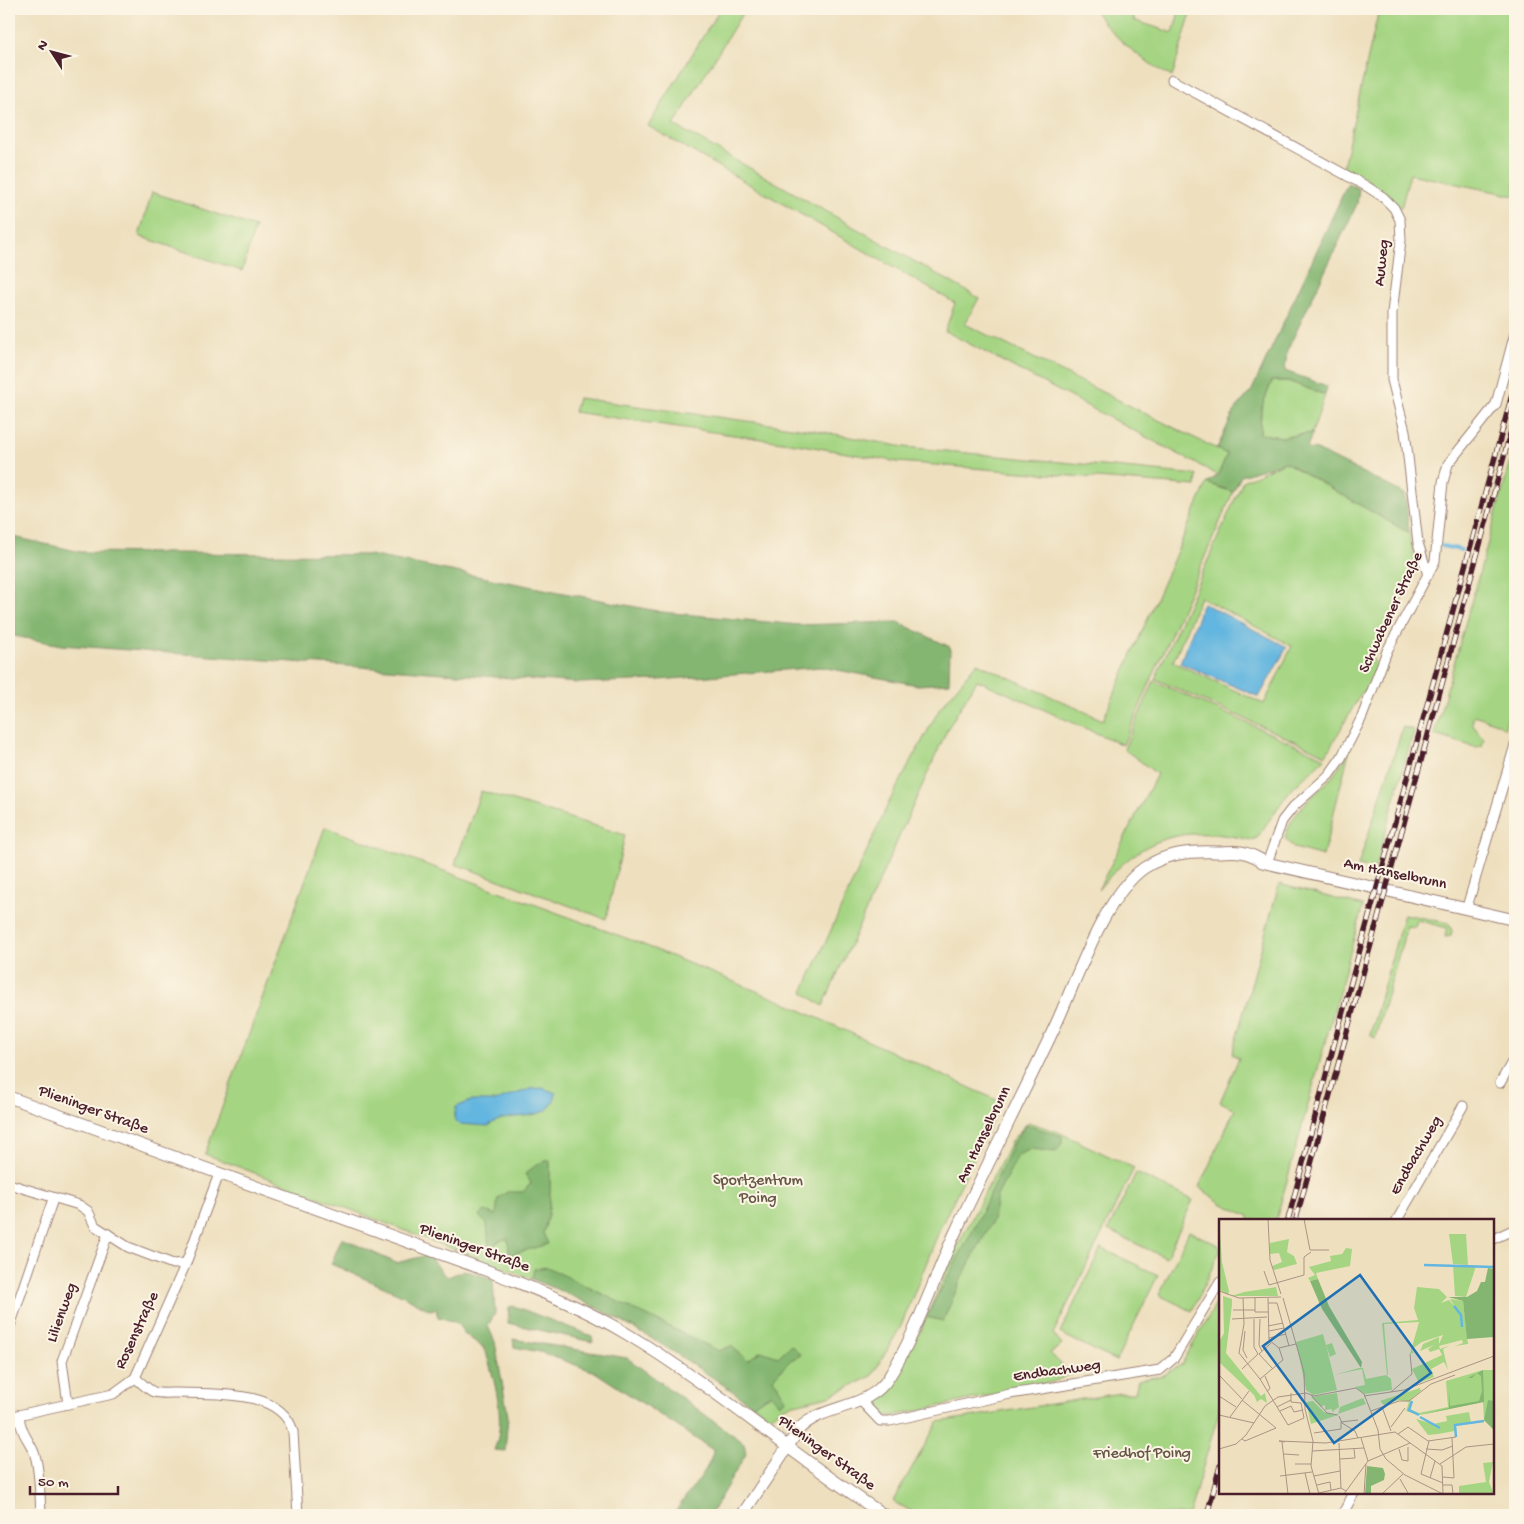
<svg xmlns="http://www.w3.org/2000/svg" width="1524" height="1524" viewBox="0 0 1524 1524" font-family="'Gochi Hand',sans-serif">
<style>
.green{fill:#a5d583;stroke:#787a57;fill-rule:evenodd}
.forest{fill:#84b671;stroke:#676a4e}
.water{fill:#63b6df;stroke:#566a85}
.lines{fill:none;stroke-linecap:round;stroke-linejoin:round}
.stream{stroke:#63b6df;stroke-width:4}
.minor-casing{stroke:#9c8075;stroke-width:11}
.tertiary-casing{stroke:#9c8075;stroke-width:13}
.minor{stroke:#fff;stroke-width:9}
.tertiary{stroke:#fff;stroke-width:11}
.rail-casing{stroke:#4a1f2b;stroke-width:5.5}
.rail{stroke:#fcf5e5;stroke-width:4;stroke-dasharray:11;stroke-linecap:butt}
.labels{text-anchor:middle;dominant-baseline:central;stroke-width:4;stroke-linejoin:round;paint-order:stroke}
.street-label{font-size:16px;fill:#4a1f2b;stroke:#fcf5e5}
.park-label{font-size:16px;fill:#655645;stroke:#fcf5e5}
.inset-river{fill:none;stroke:#63b6df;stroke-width:2.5}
.inset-road{fill:none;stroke:#ac9384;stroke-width:1}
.view{fill:#1f6fb2;fill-opacity:0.15;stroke:#1f6fb2;stroke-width:2.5}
.inset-edge{fill:none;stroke:#4a1f2b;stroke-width:2.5}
</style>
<rect width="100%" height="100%" fill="#fcf5e5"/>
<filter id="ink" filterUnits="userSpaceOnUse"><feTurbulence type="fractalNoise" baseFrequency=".02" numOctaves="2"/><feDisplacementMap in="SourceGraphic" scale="10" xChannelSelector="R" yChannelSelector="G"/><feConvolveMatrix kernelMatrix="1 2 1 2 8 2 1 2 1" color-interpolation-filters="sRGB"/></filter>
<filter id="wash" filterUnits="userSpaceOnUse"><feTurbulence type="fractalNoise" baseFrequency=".0096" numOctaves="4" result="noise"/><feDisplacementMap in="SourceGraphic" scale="20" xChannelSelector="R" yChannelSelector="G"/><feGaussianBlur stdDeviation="1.12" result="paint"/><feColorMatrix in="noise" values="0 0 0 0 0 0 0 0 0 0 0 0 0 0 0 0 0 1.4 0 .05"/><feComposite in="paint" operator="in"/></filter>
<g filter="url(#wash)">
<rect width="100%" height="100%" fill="#eee0bf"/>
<!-- green -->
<g class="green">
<polygon points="720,9 745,9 674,125 979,298 965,324 1227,454 1218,475 945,331 955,303 648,126"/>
<path d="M1093,9h43l-3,11 40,13 7,-24h12l-20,68c-32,-18 -57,-38 -79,-68z"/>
<polygon points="1379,9 1515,9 1515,196 1410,174 1401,208 1364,177 1343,167"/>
<polygon points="152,192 255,227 242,271 139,236"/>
<polygon points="1272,381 1288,381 1325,395 1312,433 1282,437 1260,434 1261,409"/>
<polygon points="578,398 813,430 904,447 1197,475 1196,486 898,462 796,444 574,412"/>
<polygon points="1515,446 1515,694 1504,729 1499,724 1474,715 1472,724 1484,739 1482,746 1475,747 1434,735"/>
<path d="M1285,462l124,71 8,37 -45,89 5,6 -9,24 -8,6 -34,60 -171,-76 88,-198zM1200,597l92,49 -28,58 -91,-42z"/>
<polygon points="1207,483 1233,492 1123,745 977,680 948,728 823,1006 803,992 889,802 940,708 977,663 1103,720"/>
<path d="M1154,681l171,77 -37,35 -31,45 -6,2c-68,-15 -108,-5 -153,50l59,-116 -33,-25z"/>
<polygon points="1403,727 1414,730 1375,869 1358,866"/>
<path d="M1349,752l-26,104 -29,-8 -9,-10c6,-26 26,-39 44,-58 8,-8 14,-19 20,-28z"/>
<polygon points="481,791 625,835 606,919 455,864"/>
<polygon points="325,827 639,943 781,1001 1001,1102 942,1224 901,1326 872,1376 829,1396 786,1406 769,1416 681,1355 576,1296 205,1154"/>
<polygon points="1279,884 1363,906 1276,1220 1249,1220 1249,1216 1221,1203 1199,1187 1235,1109 1220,1102 1239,1058 1232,1054"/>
<polygon points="1404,914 1448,923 1452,930 1451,936 1445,937 1447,928 1417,920 1415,927 1407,926 1375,1038 1370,1035"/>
<polygon points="1028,1122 1058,1132 1134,1168 1053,1334 1062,1345 1050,1353 1071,1374 1053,1382 893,1416 883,1415 876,1408 877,1401 893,1381 921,1329 956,1249 1012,1140"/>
<polygon points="1136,1173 1193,1200 1166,1258 1108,1230"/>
<polygon points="1189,1231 1220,1246 1220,1251 1192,1311 1159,1295"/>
<polygon points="1101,1248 1158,1275 1116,1361 1060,1333"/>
<polygon points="1220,1297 1220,1408 1189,1515 918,1515 893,1501 938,1422 1120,1393 1135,1393 1138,1380 1161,1376 1181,1365"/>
</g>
<!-- forest -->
<g class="forest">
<polygon points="1348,183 1359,189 1357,204 1287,351 1285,371 1327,386 1325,395 1288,381 1272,381 1261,409 1260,434 1282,437 1312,433 1307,449 1317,450 1405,494 1409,533 1285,462 1241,476 1233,492 1207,483 1218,475 1227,454 1217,449 1234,411 1252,390"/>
<polygon points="9,536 81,552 369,555 662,612 799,625 898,622 950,647 949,683 918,685 821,667 659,680 579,683 61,645 9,635"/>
<polygon points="1026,1125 1062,1136 1062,1143 1056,1152 1031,1149 1018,1155 997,1196 993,1220 962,1277 943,1321 926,1317 974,1228 1014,1141"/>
<path d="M550,1160c0,26 2,49 -7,73l5,11 -39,11 -1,-16 -7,1 -12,8 -2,-24 -8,-8 6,-5 11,4 2,-17 9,-6h16l8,-9 -6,-9 12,-10z"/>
<path d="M342,1238l54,25 32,-8c9,7 11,17 20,22l16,-7 29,9 2,34 -7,13 7,16 13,74 -3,35 -11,-1c13,-29 0,-71 -9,-101l-20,-15 -9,-12 -18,-5 -2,-8 -6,1 -28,-15 -71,-31z"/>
<path d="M547,1267l172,84 12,-5 17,14 13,-9 17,6 13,-12 10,10 -10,5 -18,18 13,21 -6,5 -9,-10 -19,11c-69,-49 -140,-95 -220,-126l2,-10z"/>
<polygon points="514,1306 592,1336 593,1342 508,1323 509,1307"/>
<path d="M513,1339l114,19 117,85 2,11 -36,61h-36c10,-20 38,-46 39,-65l-118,-78 -55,-20 -26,-5z"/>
</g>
<!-- water -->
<g class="water">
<polygon points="1203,603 1287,647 1259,697 1180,663"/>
<path d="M543,1088l13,5c-4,33 -48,16 -68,33l-29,-2 -5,-5 2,-12 15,-6h24l35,-12z"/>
</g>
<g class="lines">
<!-- stream -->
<g class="stream">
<polyline points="1442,546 1461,550"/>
<polyline points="1508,558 1515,557"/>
</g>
</g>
</g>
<g filter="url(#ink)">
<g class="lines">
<!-- minor casing -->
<g class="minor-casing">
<g id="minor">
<polyline points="1172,80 1366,186 1383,197 1394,208 1400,220 1401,240 1392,313 1392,380 1405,431 1418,543 1428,575"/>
<polyline points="1267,863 1282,821 1293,807 1329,775 1341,758 1362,717 1387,651 1435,561 1443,482 1448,464 1496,404 1515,333"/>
<polyline points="1467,907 1515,745"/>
<polyline points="1500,1083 1515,1057"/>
<polyline points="9,1184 79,1205 88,1211 95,1226 128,1247 173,1264 186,1263"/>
<polyline points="1397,1220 1463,1106"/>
<polyline points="1493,1239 1515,1229"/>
<polyline points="9,1329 53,1199"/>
<path d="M135,1378c6,4 13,12 19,14 6,2 16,1 23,1 35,1 106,-4 116,39l5,83"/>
<polyline points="861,1401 880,1421 890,1421 1010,1394 1160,1370 1174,1358 1220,1282"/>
<polyline points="68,1404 62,1361 108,1234"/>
<path d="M19,1415c2,22 13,26 17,44 4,18 4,38 5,56"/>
<polyline points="9,1417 113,1394 135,1378 186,1263 219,1174"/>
<polyline points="1342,1515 1354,1493"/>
</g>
</g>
<!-- tertiary casing -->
<g class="tertiary-casing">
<g id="tertiary">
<polyline points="1262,862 1515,920"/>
<path d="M9,1097l490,178c44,17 87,34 128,59 90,54 169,124 257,181"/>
<path d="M742,1515l58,-87c26,-25 69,-18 89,-51 28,-45 44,-96 66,-144 33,-71 69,-140 102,-211 20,-44 48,-127 87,-154 22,-15 46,-17 73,-16 8,0 16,-1 24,0 9,1 18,7 26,11"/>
</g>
</g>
<!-- minor -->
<use href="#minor" class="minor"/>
<!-- tertiary -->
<use href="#tertiary" class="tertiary"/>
<!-- rail casing -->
<g class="rail-casing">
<g id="rail">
<polyline points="1296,1219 1515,416"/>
<polyline points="1288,1220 1336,1037 1515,384"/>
<polyline points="1207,1515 1220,1466"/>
</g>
</g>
<!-- rail -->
<use href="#rail" class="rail"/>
</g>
</g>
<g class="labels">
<!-- street labels -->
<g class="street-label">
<text transform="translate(1383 263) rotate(-84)">Auweg</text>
<text transform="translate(1392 613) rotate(-65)">Schwabener Straße</text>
<text transform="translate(1395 875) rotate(12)">Am Hanselbrunn</text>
<text transform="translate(93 1111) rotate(20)">Plieninger Straße</text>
<text transform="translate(985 1135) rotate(-64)">Am Hanselbrunn</text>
<text transform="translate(1417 1156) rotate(-60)">Endbachweg</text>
<text transform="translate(474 1249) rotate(20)">Plieninger Straße</text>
<text transform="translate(63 1313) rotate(-70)">Lilienweg</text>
<text transform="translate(138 1331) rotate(-65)">Rosenstraße</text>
<text transform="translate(1057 1372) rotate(-8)">Endbachweg</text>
<text transform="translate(826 1454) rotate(36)">Plieninger Straße</text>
</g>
<!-- park labels -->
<g class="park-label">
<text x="758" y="1181">Sportzentrum<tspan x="758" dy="18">Poing</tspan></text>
<text x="1142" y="1454">Friedhof Poing</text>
</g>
</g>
<!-- overview -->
<g transform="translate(1219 1219)">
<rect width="275" height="275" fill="#eee0bf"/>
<path d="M0,0l3,43 7,29 -1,4 -8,-5zM230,15h17l2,31 -15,-1zM70,20l-2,13 7,4 3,8 -23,6 -2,-4 10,-4 -3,-9 -9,1v-11zM127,29l6,1 -2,17 -34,7 2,6 -8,2 -2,-3 7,-3 -6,-8 22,-6 -1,-5 12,-2zM234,47h23l-10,31 -11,-1zM57,68l2,9h-47l13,-4zM198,68l22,2 8,8 -6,6 8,-3 6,7 -5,-8 13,2 5,43 -13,2 8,-3 -1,-3 -23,6 1,3 10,-4 -7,4 5,21 -4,-8 -13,7 3,8 -15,6 -7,-14 30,-14 -3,-6 -9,3 -2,-3 6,-4 -14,6 3,-7 16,-7v7l4,-9 -21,7 -10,7 1,3 6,-2 -9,4 9,-32 -35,2 4,51h-1l-5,-52 36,-3 -4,-12zM4,77l9,3v6l-6,48 35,43 4,-3 2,10 -6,-4 -4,3 -3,-7 -35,-33 1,-22 4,-7zM104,115l3,11 6,-2 4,11 -6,3 -4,-12 11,45 -24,5 -7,-5 -10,-48zM140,149h4l3,11 20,-4 5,4 1,11 -27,4 -10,-7 10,-2 -3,-16 -28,6zM264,151h11v60l-10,-10 -1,-18 -64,13 -13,-4 3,-9 -10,-2 -15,5 -4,-4 40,-13 1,3 -10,8 -1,10 9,4 29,-6 -2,-26zM118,174l2,14 -7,5v-3l-7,1v-5l-4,2 -10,-10zM144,179l3,6 -28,10 2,-7zM94,182l11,11 14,3 -27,9 -5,-22zM250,193l2,11 -16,2v6l-17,3 -10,1 -12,-16 17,5 14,-3 -1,-5zM274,243l-4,20 5,12h-35v-8l27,-4 -3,-19z" fill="#a5d583"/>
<path d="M269,49l6,1v68l-27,2 -4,-38 -15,-4h19l10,-6 4,-9h4zM99,60l11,27 33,56 -1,6 -39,-59 -12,-28zM264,151l1,32 -64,13 29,-7v-16l1,14 29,-5 3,-10 -1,-15 -4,-3 -5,5h-4zM269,181l6,1v29l-10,-10zM148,247l16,2 2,6 -1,6 -13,6v8h-6z" fill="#84b671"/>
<path class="inset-river" d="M205,46l70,2M235,87l7,9 1,12M193,182l-3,9 10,5M201,198l20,11M237,218l-1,-12 29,-4"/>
<path class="inset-road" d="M49,0l2,41 11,34M85,0l6,31h19M45,52l5,14 35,-10v-18l7,-5M0,72l20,7 42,-1M24,79l1,26 -5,29 21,26 28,46 16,-7 -3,-15 -10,-1v-9M36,79v14h13M49,79l1,42 10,8 17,-4M64,79l21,74 1,37 8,32 -2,25 8,28M49,84h9l12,43M14,91h22M13,100l35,-2M41,100l-1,26 3,6M49,107l15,-3M26,112l-2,19 4,8M50,112l15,-3M50,119l17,-4M52,124l-12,11 14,15M23,150l16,-15 -4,-7v-28M0,156l23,24M46,157l5,12 -3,4M41,160l23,-19 -4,-12M172,173l21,-18 -2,-20M92,176l16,18 11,2M0,177l17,11M145,177l40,-6 90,-34M58,188l14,-7M163,188l9,24M61,192l11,-5 3,6 9,-2M152,192l28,-10h10l22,-17 24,-9M0,196l35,8M120,197l3,7 13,8 3,7M11,198l19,-26M122,203l17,-2M172,208l14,-19M95,214l27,-4v-7M179,215l10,-7 20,14 28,-4M142,219l7,23M23,220l3,2 31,-13 -34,-28M210,222l-8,33 22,9M63,223l6,52M66,223l-6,-1 47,2 69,-11 47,34 1,28M120,224l2,45 5,3M0,230l17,-5 10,-9 19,-29 13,-9 28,-4 8,3 42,-8 8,6 14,36 2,19 6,10 19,16 38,19M180,230l3,11 6,1v-14M207,230l16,1 11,-4M93,232l52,-3M65,235l15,1M121,240l15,-1 -1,-9M76,245h16M221,245l26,-17 28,-3M86,254l5,21M61,257l32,-4M95,257l26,-5M224,258l11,1 -2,-40M211,259l5,-17M181,260l8,14M98,266l13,-3 1,8M224,266h9l1,9M100,274l22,-5M125,275l24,-33 42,-18M145,275l2,-30M163,275l21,-20"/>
<path class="view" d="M141,56l71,98 -97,70 -71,-97z"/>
<rect width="275" height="275" class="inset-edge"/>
</g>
<!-- margin -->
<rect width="1524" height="1524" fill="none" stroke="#fcf5e5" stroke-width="30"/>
<!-- north arrow -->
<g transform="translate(52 52) rotate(306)" stroke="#fcf5e5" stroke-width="4" paint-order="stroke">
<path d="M0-4L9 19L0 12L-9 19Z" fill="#4a1f2b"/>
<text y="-8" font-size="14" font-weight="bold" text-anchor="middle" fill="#4a1f2b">N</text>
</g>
<!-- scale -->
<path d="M30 1486v8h88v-8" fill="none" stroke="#4a1f2b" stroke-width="2.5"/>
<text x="38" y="1486" font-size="15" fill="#4a1f2b" stroke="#fcf5e5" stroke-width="4" paint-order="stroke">50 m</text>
</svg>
